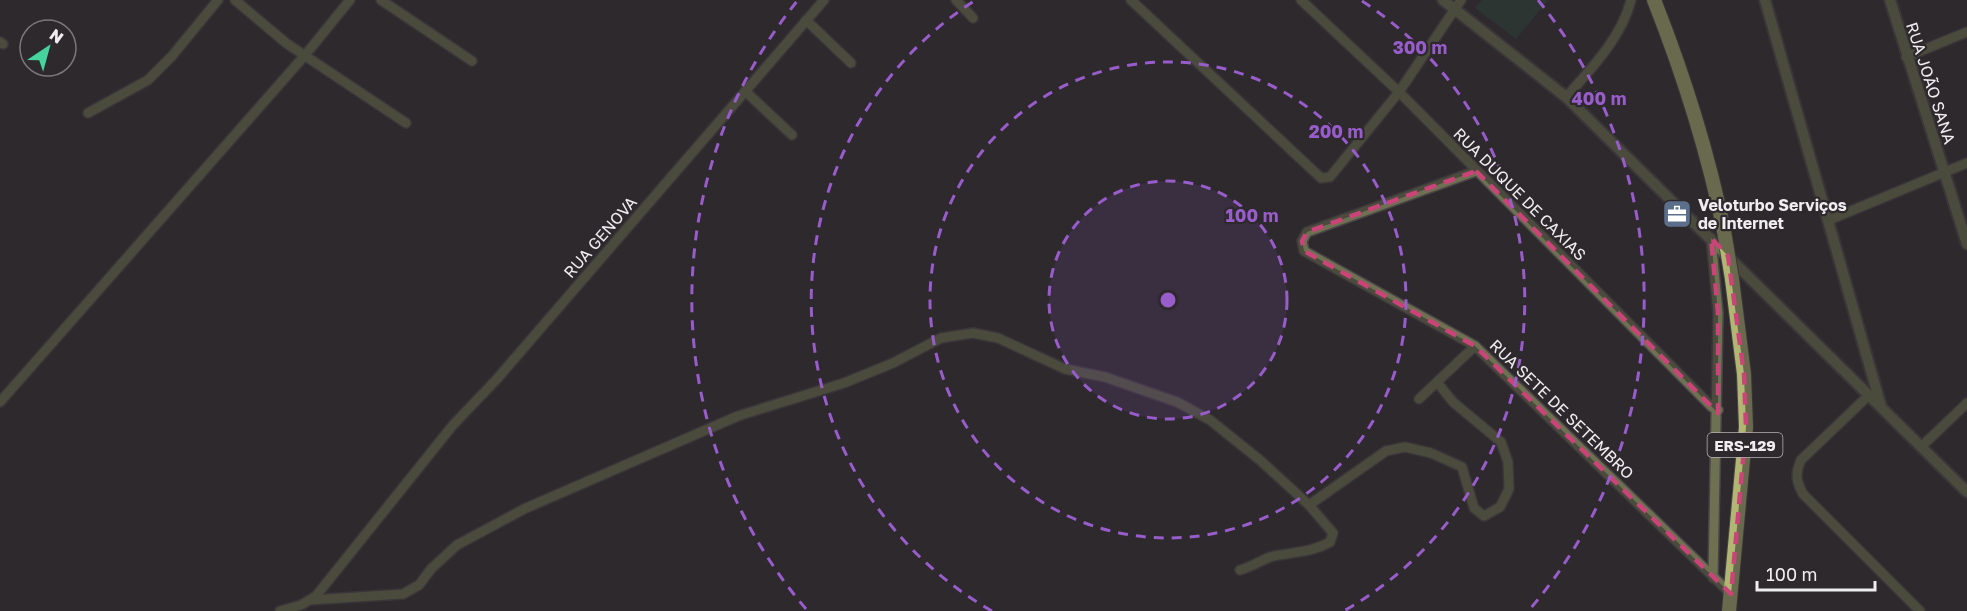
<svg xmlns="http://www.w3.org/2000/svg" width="1967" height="611" viewBox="0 0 1967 611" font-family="'Golos Text',sans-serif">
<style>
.green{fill:#2c4438}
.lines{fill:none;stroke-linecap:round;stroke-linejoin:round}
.minor-casing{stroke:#484448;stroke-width:12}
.tertiary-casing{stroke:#484448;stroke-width:14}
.primary-casing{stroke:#484448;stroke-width:16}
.minor{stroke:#6e7151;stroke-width:9}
.tertiary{stroke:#6e7151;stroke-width:10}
.primary{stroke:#b1b673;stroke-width:14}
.primary-bridge-casing{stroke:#484448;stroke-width:16;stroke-linecap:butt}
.primary-bridge{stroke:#b1b673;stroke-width:14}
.marked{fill:none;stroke:#cb4379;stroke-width:4.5;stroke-dasharray:12 8;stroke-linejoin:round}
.ring{fill:none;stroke:#985ccb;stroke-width:3;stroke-dasharray:10 8}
.labels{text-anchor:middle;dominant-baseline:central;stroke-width:4.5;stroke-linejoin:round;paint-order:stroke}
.shield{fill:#2d292d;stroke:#b6b2b6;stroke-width:1.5}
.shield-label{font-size:15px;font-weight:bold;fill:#f0edf0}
.street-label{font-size:16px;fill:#f0edf0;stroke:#2d292d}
.poi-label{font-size:16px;font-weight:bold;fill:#f0edf0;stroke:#2d292d;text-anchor:start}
.centre{fill:#985ccb;stroke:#2d292d;stroke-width:3}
.ring-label{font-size:18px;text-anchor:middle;font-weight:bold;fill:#985ccb;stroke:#2d292d;stroke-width:4.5;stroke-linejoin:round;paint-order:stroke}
</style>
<rect width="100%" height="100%" fill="#2d292d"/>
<!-- green -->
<polygon class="green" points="1482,0 1548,0 1516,39 1475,8"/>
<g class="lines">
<!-- minor casing -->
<g class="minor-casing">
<g id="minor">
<polyline points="235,0 286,43 406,123"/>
<polyline points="381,0 472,61"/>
<polyline points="956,0 973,18"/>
<polyline points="1131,0 1321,178 1330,177 1399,92 1461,0"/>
<polyline points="1301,0 1399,92 1712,407 1718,410"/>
<polyline points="806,20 851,63"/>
<polyline points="0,42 3,44"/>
<polyline points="1906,57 1967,32"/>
<polyline points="745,91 792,135"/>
<path d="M1566,97c25,-28 56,-60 65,-97"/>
<polyline points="88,113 148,80 172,56 218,0"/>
<polyline points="1476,171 1307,232 1302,241 1304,251 1475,346 1731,594"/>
<polyline points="1829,220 1967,163"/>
<polyline points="1711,238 1718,313 1713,578"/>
<path d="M1869,395l-68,65c-6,14 -5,21 2,34l117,117"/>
<polyline points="1419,399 1475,346"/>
<polyline points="0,402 306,54 350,0"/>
<polyline points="1921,447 1967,403"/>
<polyline points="1309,505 1386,451 1405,447 1431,453 1462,467 1474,508 1484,516 1500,507 1509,489 1508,462 1501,442 1453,402 1437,382"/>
<path d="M310,600l93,-6 16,-9 12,-16 26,-24 67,-36 214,-93 106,-33 49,-20 48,-25 32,-5 25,5 67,31 40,8 72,25 33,18 51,41 48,44 24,28 -3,9c-19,11 -39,10 -60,15 -8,3 -19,10 -30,13"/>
<polyline points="280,611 301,605 316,596 453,425 496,380 824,0"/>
</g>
</g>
<!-- tertiary casing -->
<g class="tertiary-casing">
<g id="tertiary">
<polyline points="1443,0 1566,97 1967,492"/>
<polyline points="1765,0 1881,406"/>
<polyline points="1890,0 1967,244"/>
</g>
</g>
<!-- primary casing -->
<g class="primary-casing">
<g id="primary">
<path d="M1654,0c30,76 54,152 70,231"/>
<polyline points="1729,611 1746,427 1744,374 1732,279"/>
</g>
</g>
<!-- minor -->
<use href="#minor" class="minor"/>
<!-- tertiary -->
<use href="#tertiary" class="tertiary"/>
<!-- primary -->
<use href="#primary" class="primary"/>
<!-- primary-bridge casing -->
<g class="primary-bridge-casing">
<polyline id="primary-bridge" points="1724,231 1732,279"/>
</g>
<!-- primary-bridge -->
<use href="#primary-bridge" class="primary-bridge"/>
</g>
<!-- marked area -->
<path d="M0 0H1967V611H0ZM1476,171l242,242v-100l-7,-75 17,18 16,118 2,53 -15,167 -256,-248 -171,-95 -2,-10 5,-9z" fill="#2d292d" fill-opacity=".55" fill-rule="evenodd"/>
<path class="marked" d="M1476,171l242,242v-100l-7,-75 17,18 16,118 2,53 -15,167 -256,-248 -171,-95 -2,-10 5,-9z"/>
<!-- distance rings -->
<circle cx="1168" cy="300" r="119" fill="#985ccb" fill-opacity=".12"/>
<g class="ring">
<circle cx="1168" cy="300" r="119"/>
<circle cx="1168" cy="300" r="238"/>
<path d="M992 611A357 357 0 0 1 974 1M1362 1A357 357 0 0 1 1344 611"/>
<path d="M806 609A476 476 0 0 1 798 0M1538 0A476 476 0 0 1 1530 609"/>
</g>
<!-- icons -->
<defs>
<g id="office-square" transform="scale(1.5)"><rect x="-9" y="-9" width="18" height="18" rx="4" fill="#5c6f8a" stroke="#2d292d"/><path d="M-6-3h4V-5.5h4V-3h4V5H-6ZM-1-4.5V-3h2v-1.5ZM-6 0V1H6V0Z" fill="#fff"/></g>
</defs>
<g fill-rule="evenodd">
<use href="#office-square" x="1677" y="214"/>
</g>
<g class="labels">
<!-- shield labels -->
<rect class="shield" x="1707.5" y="433" width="75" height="24" rx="4.5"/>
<g class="shield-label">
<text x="1745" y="445">ERS-129</text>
</g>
<!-- street labels -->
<g class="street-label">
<text transform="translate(1931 83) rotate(72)">RUA JOÃO SANA</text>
<text transform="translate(1520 194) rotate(45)">RUA DUQUE DE CAXIAS</text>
<text transform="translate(600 237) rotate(-49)">RUA GENOVA</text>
<text transform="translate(1562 409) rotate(44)">RUA SETE DE SETEMBRO</text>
</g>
<!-- poi labels -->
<g class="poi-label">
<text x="1698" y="205">Veloturbo Serviços<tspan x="1698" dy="18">de Internet</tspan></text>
</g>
</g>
<circle cx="1168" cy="300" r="9" class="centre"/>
<g class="ring-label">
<text x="1420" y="54">300 m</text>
<text x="1599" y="105">400 m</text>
<text x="1336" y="138">200 m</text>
<text x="1252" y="222">100 m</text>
</g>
<!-- north arrow -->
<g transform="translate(48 48) rotate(36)"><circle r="28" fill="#2d292d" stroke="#7b777b" stroke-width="1.5"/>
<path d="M0-4.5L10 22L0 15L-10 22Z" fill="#46d49e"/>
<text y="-9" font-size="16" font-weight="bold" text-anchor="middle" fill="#f0edf0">N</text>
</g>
<!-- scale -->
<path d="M1757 581v9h118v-9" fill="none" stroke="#f0edf0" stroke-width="3"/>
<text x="1766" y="581" font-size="18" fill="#f0edf0" stroke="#2d292d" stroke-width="4.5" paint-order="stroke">100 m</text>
</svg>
